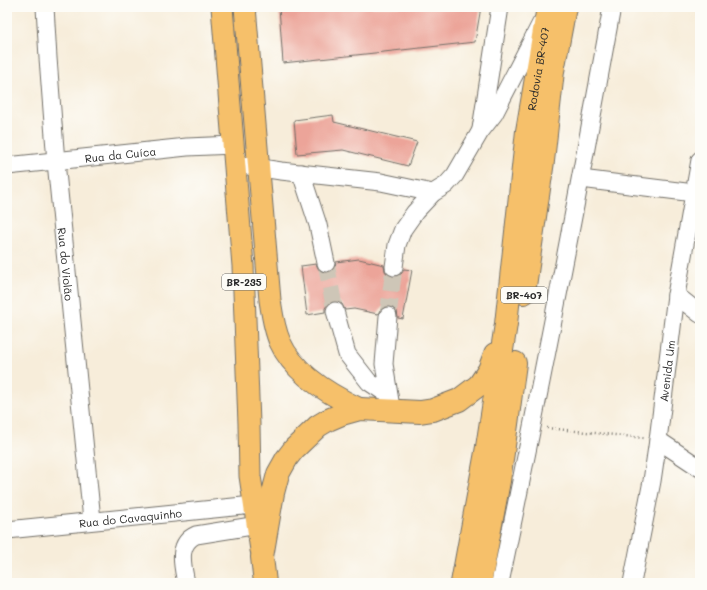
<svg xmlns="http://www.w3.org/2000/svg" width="707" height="590" viewBox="0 0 707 590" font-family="Mali,sans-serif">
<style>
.building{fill:#eca499}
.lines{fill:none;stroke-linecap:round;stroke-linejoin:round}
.minor-tunnel{stroke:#cec6b7;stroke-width:17;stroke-dasharray:17 8;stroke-linecap:butt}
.minor-casing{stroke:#726f68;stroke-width:19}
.major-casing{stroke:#726f68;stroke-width:23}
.highway-casing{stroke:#726f68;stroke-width:24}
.path{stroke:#726f68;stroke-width:2.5;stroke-dasharray:1 3;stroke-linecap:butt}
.minor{stroke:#fff;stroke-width:17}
.major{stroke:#f6c06b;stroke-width:21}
.highway{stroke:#f6c06b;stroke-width:22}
.labels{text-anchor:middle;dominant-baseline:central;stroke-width:3.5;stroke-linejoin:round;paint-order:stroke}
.shield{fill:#fdfcf7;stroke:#6a6a68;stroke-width:1}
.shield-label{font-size:10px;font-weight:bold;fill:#2b2b2b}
.street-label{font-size:11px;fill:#2b2b2b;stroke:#fdfcf7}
</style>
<rect width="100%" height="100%" fill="#fdfcf7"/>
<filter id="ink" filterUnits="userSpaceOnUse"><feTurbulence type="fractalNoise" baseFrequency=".025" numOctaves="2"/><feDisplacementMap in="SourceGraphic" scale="8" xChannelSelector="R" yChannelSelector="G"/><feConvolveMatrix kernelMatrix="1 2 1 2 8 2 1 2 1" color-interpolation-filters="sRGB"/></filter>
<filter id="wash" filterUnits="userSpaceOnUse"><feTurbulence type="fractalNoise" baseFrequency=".012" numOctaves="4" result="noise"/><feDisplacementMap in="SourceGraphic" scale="16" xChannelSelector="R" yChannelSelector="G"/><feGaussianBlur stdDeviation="0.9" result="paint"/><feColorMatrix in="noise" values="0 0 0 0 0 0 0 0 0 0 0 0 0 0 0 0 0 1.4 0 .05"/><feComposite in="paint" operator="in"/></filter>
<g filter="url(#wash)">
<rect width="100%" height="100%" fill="#f7edda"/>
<g id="blocks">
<!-- building -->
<g class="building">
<polygon points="279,7 481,7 475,42 283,63"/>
<polygon points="333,115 334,122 417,142 408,166 343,150 297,154 294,120"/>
<polygon points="359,259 384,265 385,271 388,275 392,277 398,276 402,273 404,269 412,270 403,319 398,318 397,311 394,308 389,306 383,307 380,310 378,314 354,309 345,310 342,304 337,301 333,301 328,304 325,308 325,312 307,315 301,266 316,264 319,270 323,272 328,273 333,270 335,266 336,262"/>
</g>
</g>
</g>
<g filter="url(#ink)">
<use href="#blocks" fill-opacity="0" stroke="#726f68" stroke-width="1"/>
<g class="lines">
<!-- minor-tunnel -->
<g class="minor-tunnel">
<polyline points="326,263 335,311"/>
<polyline points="388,316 394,267"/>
</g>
<!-- minor casing -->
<g class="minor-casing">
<g id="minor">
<path id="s1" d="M45,7l3,51 8,104 36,358"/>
<polyline points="481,129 500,7"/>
<polyline points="235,164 281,171 381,182 433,193"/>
<path id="s2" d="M7,166l180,-19 47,-2"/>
<polyline points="301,173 318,225 326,263"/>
<polyline points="581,179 694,193"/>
<polyline points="394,267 397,245 403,229 415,212 433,193 446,185 455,175 480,132 494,114 541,23"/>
<polyline points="676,295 700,314"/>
<polyline points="335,311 347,354 369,382 381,390 387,390"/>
<polyline points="388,316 384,364 390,401"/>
<polyline points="658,440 700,468"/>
<path id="s3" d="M7,530l246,-25"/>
<path d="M186,583c-3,-17 -10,-39 10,-48l62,-10"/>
<path d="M500,583c40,-191 77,-383 112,-576"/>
<path id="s4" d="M632,583l20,-102 6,-41 18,-145 24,-135"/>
</g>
</g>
<!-- major casing -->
<g class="major-casing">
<g id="major">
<polyline points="222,7 243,266 249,424 250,476 261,550"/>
<path d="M245,7l25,293c2,13 4,29 10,42 14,32 50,53 80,67"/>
</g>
</g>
<!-- highway casing -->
<g class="highway-casing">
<g id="highway">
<polyline points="524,293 543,161 553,71 565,7"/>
<polyline points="265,583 262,557 273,493 278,474 287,458 294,449 318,426 328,420 342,414 360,409 420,412 433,410 459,400 479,385 489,370 495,354"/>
<path id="s5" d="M462,583l25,-136 19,-123 21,-193 21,-124"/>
<polyline points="480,583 499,481 507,424 515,363"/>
</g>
</g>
<!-- path -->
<polyline class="path" points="547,428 644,438"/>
<!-- minor -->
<use href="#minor" class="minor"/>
<!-- major -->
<use href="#major" class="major"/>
<!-- highway -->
<use href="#highway" class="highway"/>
</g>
</g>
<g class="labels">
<!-- shield labels -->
<g class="shield">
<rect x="222" y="274" width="44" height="16" rx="3"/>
<rect x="501" y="287" width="46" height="16" rx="3"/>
</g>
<g class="shield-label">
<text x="244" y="282">BR-235</text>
<text x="524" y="295">BR-407</text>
</g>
<!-- street labels -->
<g class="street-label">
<text stroke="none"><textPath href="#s5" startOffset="520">Rodovia BR-407</textPath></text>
<text stroke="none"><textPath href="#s2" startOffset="114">Rua da Cuíca</textPath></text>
<text stroke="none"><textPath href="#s1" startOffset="258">Rua do Violão</textPath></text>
<text stroke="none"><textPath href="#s4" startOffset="215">Avenida Um</textPath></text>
<text stroke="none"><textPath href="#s3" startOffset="124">Rua do Cavaquinho</textPath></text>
</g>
</g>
<!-- margin -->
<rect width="707" height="590" fill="none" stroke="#fdfcf7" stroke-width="24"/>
</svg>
